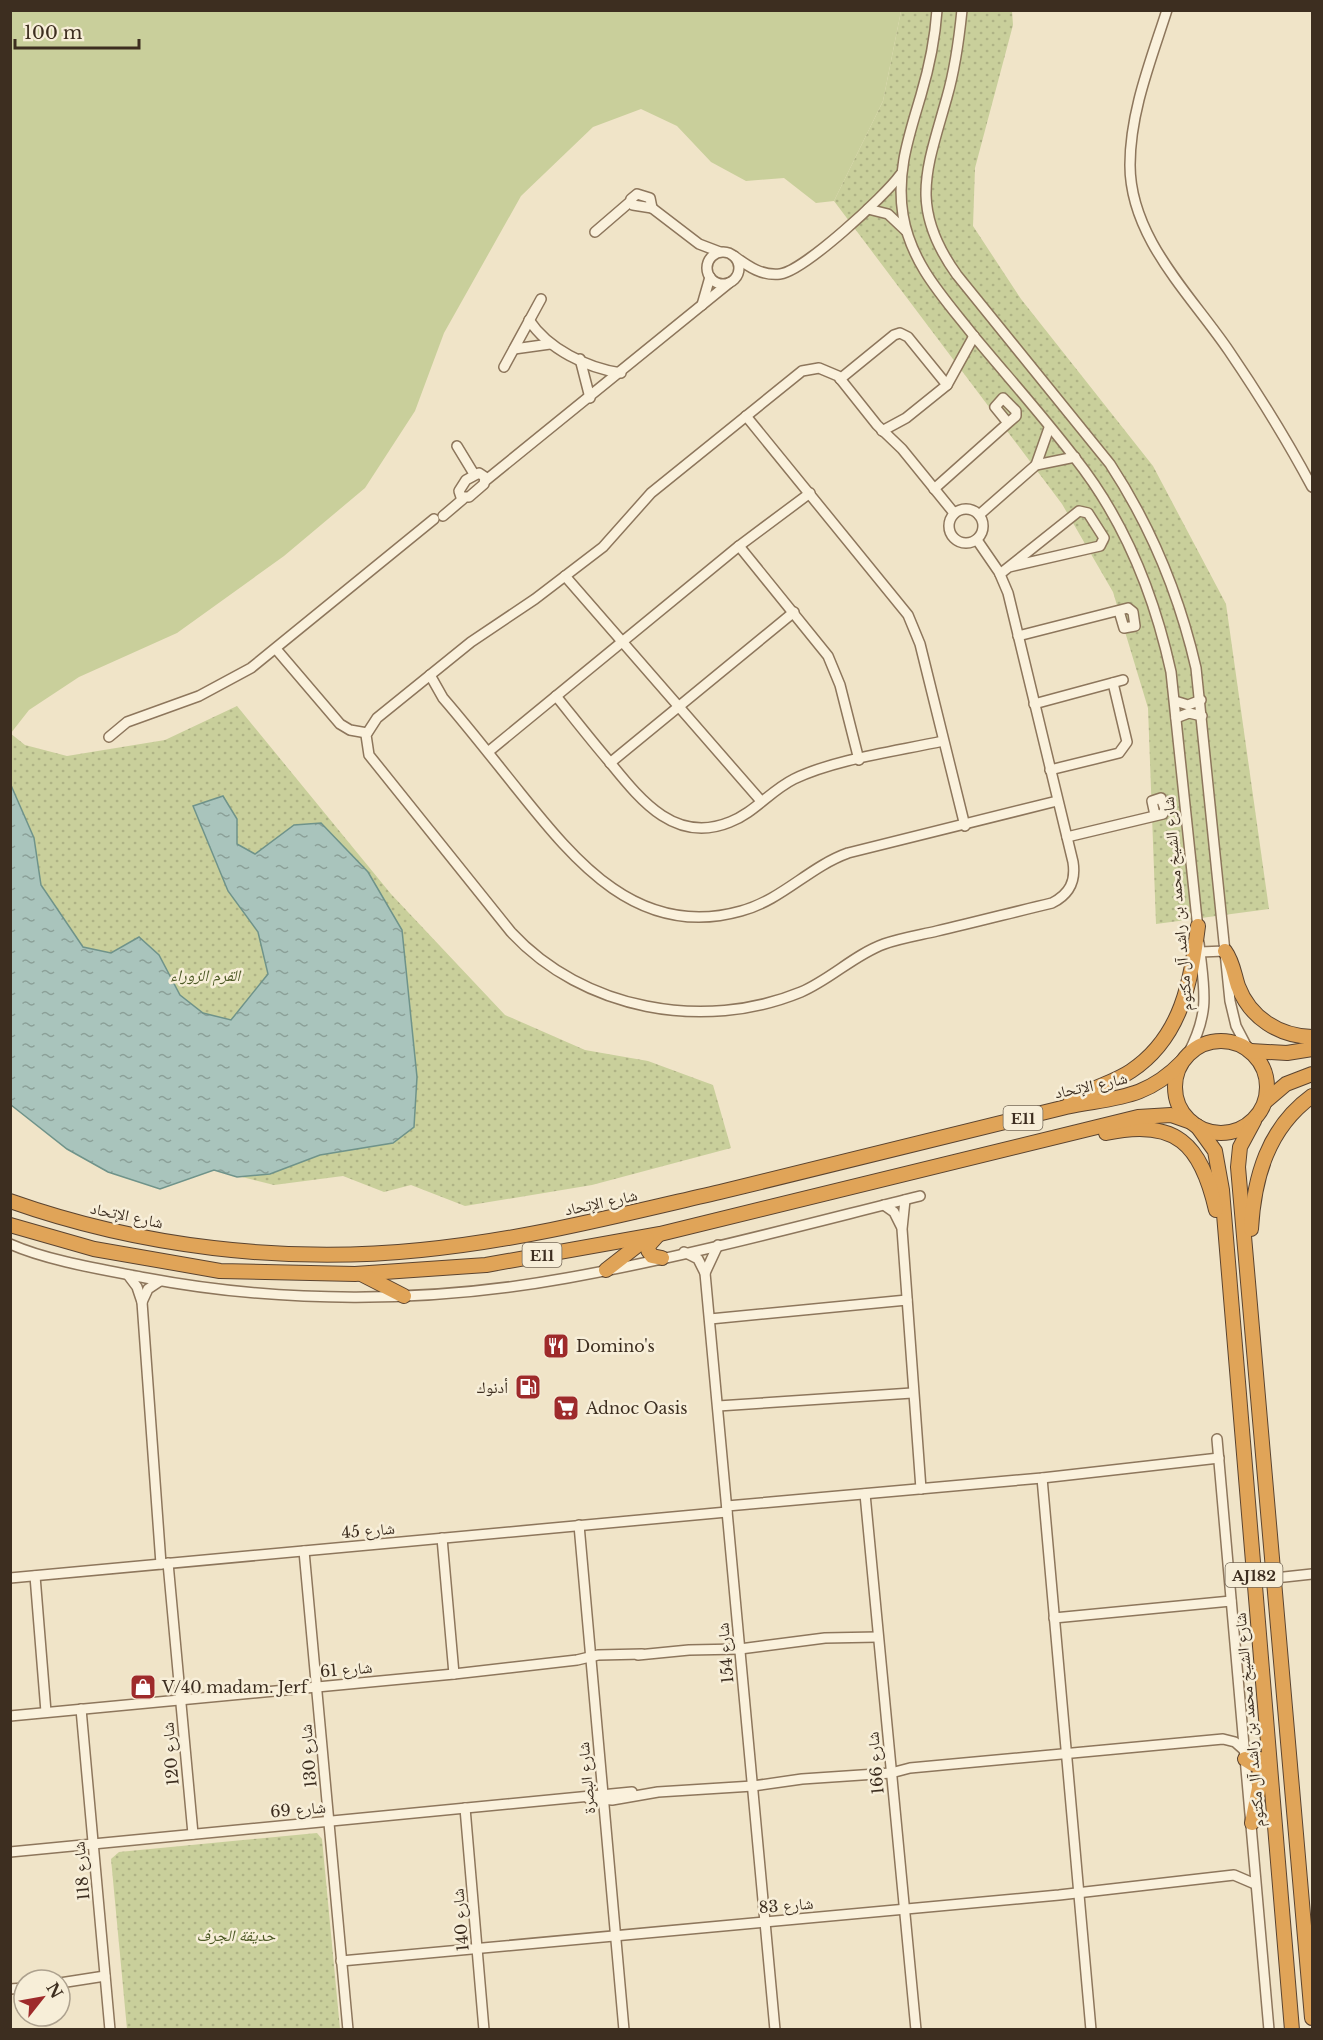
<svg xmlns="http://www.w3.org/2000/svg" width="1323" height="2040" viewBox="0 0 1323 2040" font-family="'Libre Baskerville','Noto Naskh Arabic',serif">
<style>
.grass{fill:#c9cf9b}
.park{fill:url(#park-dots)}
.water{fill:url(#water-ripples);stroke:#6f938a;stroke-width:1.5}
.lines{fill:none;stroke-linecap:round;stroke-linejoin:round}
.minor-casing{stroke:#8d765c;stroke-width:12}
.highway-casing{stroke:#5b4430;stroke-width:16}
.minor{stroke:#faf1dc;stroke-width:9}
.highway{stroke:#e0a458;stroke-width:14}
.labels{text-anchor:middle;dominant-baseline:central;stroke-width:5;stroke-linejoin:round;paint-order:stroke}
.shield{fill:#f7eed8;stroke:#756857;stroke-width:1.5}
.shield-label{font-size:15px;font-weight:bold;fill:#3d2e20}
.street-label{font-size:16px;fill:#3d2e20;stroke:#f7eed8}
.park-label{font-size:16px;font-style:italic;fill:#4d5a26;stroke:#f7eed8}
.poi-label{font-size:16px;fill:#3d2e20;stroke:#f7eed8;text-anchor:start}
</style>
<defs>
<pattern id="park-dots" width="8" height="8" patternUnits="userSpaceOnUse" patternTransform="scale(1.5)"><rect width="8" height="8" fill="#c9cf9b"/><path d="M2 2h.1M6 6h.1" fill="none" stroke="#aeb285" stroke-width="1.8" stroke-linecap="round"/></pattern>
<pattern id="water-ripples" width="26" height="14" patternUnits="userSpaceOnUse" patternTransform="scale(1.5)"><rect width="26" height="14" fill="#a9c4bc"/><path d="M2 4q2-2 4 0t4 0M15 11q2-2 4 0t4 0" fill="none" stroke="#8ba098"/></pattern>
</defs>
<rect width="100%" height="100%" fill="#f0e4c8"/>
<!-- grass -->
<polygon class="grass" points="11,11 901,11 883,101 834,201 816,203 784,178 746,181 711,162 677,126 641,109 593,127 521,196 444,333 415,411 365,488 284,556 177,633 79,677 29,710 11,733"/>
<!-- park -->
<g class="park">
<polygon points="901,11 1012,11 1013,25 975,168 973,226 1021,299 1153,466 1226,604 1269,909 1156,924 1148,708 1113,592 1062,504 834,201 883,101"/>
<polygon points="237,706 391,894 505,1015 585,1050 648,1061 713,1085 731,1148 592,1185 465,1206 411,1185 384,1192 343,1176 274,1185 214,1170 160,1189 108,1172 67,1149 11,1105 10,733 25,745 67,756 165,740"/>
<polygon points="317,1833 322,1839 340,2029 127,2029 111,1859 119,1852"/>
</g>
<!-- water -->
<polygon class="water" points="10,783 34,838 41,885 83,947 111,953 139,937 159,955 180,995 203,1013 231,1020 268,974 258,932 228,891 193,806 223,796 237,819 237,844 255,854 294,825 321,823 368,872 402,930 417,1077 414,1127 393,1143 320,1155 270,1174 237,1177 214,1170 160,1189 108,1172 67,1149 11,1105"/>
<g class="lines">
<!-- minor casing -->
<g class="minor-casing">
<g id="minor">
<path d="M937,10c-2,29 -8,58 -16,85 -12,41 -25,77 -18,120 8,49 41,83 70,120 34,41 70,81 102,123 50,63 79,136 96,214l27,257"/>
<path d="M962,10c-3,30 -7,59 -15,87 -20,72 -39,110 10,178l153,189c42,64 69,130 86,204l34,333 6,25 12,23"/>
<path d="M1167,10c-16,50 -37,102 -37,155 0,73 61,130 99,186 30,44 58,89 83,136"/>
<polygon points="637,194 650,198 652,208 633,205 631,199"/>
<polyline points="652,208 699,244 720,252"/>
<polyline points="868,209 888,214 906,231"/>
<polyline points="595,232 631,201"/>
<circle cx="723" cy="268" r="16"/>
<path d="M734,256c14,10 27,20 46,18 24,-3 105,-78 120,-99"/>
<polyline points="702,305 710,277"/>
<path d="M529,320c19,29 58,48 92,53"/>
<polyline points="514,349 550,344"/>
<polyline points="580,359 590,398"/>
<polyline points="504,367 541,299"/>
<polyline points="840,379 894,335 900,333 908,337 947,385 906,418 882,431"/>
<polyline points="947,385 974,336"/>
<polyline points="746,416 908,615 920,644 965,826"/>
<polyline points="457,446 474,474"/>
<polyline points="1036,465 1049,428"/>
<polygon points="479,473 485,477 484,484 469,497 461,497 459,491 466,480"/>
<polyline points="485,481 729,283"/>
<polyline points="934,489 1008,423 1016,416 1016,411 1003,398 995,407 1008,423"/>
<circle cx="966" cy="526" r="17"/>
<path d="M954,513l-52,-64 -25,-24 -39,-49 -19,-8 -17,3 -151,122 -48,54 -68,52 -64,43 -94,76 -11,17 3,20 142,177c72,78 193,100 290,60 30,-13 53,-37 83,-48 17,-6 36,-9 53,-13 39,-9 77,-19 115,-28 18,-9 24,-22 21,-41l-65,-269 -9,-21 -22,-32"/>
<polyline points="979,515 1036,465 1075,457"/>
<polyline points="443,516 463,499"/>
<polyline points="739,546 828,656 840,685 859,760"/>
<polyline points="1000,574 1079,511 1088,513 1104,538 1100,546 1009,567"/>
<polyline points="565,576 761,801"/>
<polyline points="1018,636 1128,608 1133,612 1135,626 1124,628 1119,611"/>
<polyline points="276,649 340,724 350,730 367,733"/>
<path d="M430,675l13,23c26,30 50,61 75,92 57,71 120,150 223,121 41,-11 68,-44 107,-58l209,-52"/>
<path d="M556,696c17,21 34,43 52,64 31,38 66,85 122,62 24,-9 40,-31 64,-43 41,-20 104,-28 149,-38"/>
<polyline points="1175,701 1188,705 1201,700"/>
<polyline points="1034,704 1123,680"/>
<polyline points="1176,718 1189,713 1202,716"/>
<polyline points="109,737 127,722 199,696 251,668 434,519"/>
<polyline points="488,752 739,546 810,493"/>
<polyline points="610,763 794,612"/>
<polyline points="1050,770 1119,753 1127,742 1113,683"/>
<polyline points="1067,837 1163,814 1165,809 1161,798 1152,801 1155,815"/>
<polyline points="1200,952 1225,951"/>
<path d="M1188,1054c23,-44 16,-64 11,-111"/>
<polyline points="905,1200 902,1229 921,1489"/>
<polyline points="884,1205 894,1212 901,1226"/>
<path d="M10,1244c38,17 95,26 136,34 137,26 283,25 421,0 118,-21 236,-53 353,-82"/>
<polyline points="684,1252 698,1259 705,1273 775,2030"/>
<polyline points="705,1273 718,1245"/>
<polyline points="128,1275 137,1287 142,1302 161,1564"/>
<polyline points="142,1302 148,1289 160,1281"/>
<polyline points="710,1319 907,1300"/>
<polyline points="718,1406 912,1393"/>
<polyline points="1217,1439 1269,2030"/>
<polyline points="1042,1478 1091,2030"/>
<polyline points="865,1494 916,2030"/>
<polyline points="727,1506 1042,1478 1219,1458"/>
<polyline points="579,1525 624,2030"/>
<polyline points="442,1538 454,1674"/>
<polyline points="304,1551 348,2030"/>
<polyline points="168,1563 193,1834"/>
<polyline points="35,1576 46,1712"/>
<polyline points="10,1578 727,1512"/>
<polyline points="1275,1578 1312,1574"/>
<polyline points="1054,1618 1231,1601"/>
<polyline points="638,1655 689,1650 740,1649 825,1638 878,1637"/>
<polyline points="81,1709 110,2030"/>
<polyline points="10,1716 454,1674 577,1660 598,1655 642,1654"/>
<polyline points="588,1798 612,1800 658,1792 753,1786 802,1779 891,1773 910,1768 1223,1739 1235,1742 1244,1750"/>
<polyline points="465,1808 484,2030"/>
<polyline points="10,1852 632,1792"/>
<polyline points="341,1961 1059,1895 1234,1875 1255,1884"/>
<polyline points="60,1983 105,1976"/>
<polyline points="10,1989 24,1988"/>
</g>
</g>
<!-- highway casing -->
<g class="highway-casing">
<g id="highway">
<path d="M1225,951c8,11 9,23 13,35 12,32 41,50 74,51"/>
<circle cx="1221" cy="1087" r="46"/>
<polyline points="1251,1051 1287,1053 1312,1049"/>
<polyline points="1266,1101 1286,1084 1312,1074"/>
<path d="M1070,1103c17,-15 42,-19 61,-32 51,-34 60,-90 67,-145"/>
<polyline points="1254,1121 1240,1147 1238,1167 1312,2018"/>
<polyline points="1197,1126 1215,1151 1222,1190 1292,2030"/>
<path d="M1106,1133c70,-15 95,11 110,77"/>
<path d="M10,1201c130,46 275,63 411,49 103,-10 203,-36 303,-59 114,-28 228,-56 342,-84 49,-10 79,-7 116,-45"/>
<polyline points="10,1225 94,1249 220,1271 355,1274 486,1265 660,1234 1138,1117 1171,1115 1191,1122"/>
<path d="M1251,1229c3,-52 17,-101 61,-133"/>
<polyline points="658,1235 649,1245 648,1250 652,1256 662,1258"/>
<polyline points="606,1270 647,1238"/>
<polyline points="363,1275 404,1296"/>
<polyline points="1245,1759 1253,1764 1260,1761"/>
<polyline points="1252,1823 1259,1788 1260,1759"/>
</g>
</g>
<!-- minor -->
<use href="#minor" class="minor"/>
<!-- highway -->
<use href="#highway" class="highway"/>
</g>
<!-- icons -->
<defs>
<g id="restaurant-square" transform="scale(1.35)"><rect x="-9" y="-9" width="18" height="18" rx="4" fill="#9e2a2b" stroke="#f7eed8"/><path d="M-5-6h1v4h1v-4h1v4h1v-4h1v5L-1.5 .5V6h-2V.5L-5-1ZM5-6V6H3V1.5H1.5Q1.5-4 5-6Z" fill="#fff"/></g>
<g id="fuel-square" transform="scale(1.35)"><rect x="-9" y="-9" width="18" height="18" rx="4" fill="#9e2a2b" stroke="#f7eed8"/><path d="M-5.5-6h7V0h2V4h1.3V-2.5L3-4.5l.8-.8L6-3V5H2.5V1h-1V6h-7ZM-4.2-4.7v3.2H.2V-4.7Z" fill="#fff"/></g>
<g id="supermarket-square" transform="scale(1.35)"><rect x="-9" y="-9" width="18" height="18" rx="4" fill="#9e2a2b" stroke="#f7eed8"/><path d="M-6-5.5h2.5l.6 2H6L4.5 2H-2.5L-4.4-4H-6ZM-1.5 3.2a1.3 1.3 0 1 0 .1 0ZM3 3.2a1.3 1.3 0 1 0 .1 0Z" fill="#fff"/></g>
<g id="shop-square" transform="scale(1.35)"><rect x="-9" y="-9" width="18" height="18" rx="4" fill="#9e2a2b" stroke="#f7eed8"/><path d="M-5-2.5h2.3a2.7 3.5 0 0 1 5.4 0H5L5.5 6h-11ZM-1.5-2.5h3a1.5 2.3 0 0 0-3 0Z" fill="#fff"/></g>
</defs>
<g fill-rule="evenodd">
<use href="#restaurant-square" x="556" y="1346"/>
<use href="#fuel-square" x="528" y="1387"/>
<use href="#supermarket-square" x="566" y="1408"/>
<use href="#shop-square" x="143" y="1687"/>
</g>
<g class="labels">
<!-- shield labels -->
<g class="shield">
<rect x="1003.5" y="1106" width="39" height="24" rx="4.5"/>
<rect x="522.5" y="1243" width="39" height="24" rx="4.5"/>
<rect x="1225.5" y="1563" width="57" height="24" rx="4.5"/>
</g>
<g class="shield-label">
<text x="1023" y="1118">E11</text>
<text x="542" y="1255">E11</text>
<text x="1254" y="1575">AJ182</text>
</g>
<!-- street labels -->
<g class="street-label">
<text transform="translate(1177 904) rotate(-95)">شارع الشيخ محمد بن راشد آل مكتوم</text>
<text transform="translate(1091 1085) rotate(-12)">شارع الإتحاد</text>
<text transform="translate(601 1202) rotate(-12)">شارع الإتحاد</text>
<text transform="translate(127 1215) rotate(12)">شارع الإتحاد</text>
<text transform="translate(368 1530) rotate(-5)">شارع 45</text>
<text transform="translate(725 1653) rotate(-95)">شارع 154</text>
<text transform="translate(346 1669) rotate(-5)">شارع 61</text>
<text transform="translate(1249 1720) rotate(-95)">شارع الشيخ محمد بن راشد آل مكتوم</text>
<text transform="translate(170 1754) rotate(-95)">شارع 120</text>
<text transform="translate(308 1756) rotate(-95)">شارع 130</text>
<text transform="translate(875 1763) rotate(-95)">شارع 166</text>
<text transform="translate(586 1778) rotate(-95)">شارع البصرة</text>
<text transform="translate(298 1809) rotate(-5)">شارع 69</text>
<text transform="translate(81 1871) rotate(-95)">شارع 118</text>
<text transform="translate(786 1905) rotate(-5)">شارع 83</text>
<text transform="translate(460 1920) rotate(-95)">شارع 140</text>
</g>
<!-- park labels -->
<g class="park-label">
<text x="205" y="975">القرم الزوراء</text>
<text x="236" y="1935">حديقة الجرف</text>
</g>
<!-- poi labels -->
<g class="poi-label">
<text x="576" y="1346">Domino's</text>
<text x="508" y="1387" text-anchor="end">أدنوك</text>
<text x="586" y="1408">Adnoc Oasis</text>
<text x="162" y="1687">V/40 madam. Jerf</text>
</g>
</g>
<!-- border -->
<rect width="1323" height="2040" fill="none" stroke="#3d2e20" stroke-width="24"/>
<!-- north arrow -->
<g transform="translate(42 1998) rotate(59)"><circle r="28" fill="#f7eed8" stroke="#ada18e" stroke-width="1.5"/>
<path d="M0-4.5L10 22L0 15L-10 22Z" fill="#9e2a2b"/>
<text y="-9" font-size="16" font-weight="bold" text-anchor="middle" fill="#3d2e20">N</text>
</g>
<!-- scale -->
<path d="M15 39v9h124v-9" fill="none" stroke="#3d2e20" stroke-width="3"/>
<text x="24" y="39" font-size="18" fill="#3d2e20" stroke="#f7eed8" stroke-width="4.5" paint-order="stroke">100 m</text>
</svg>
